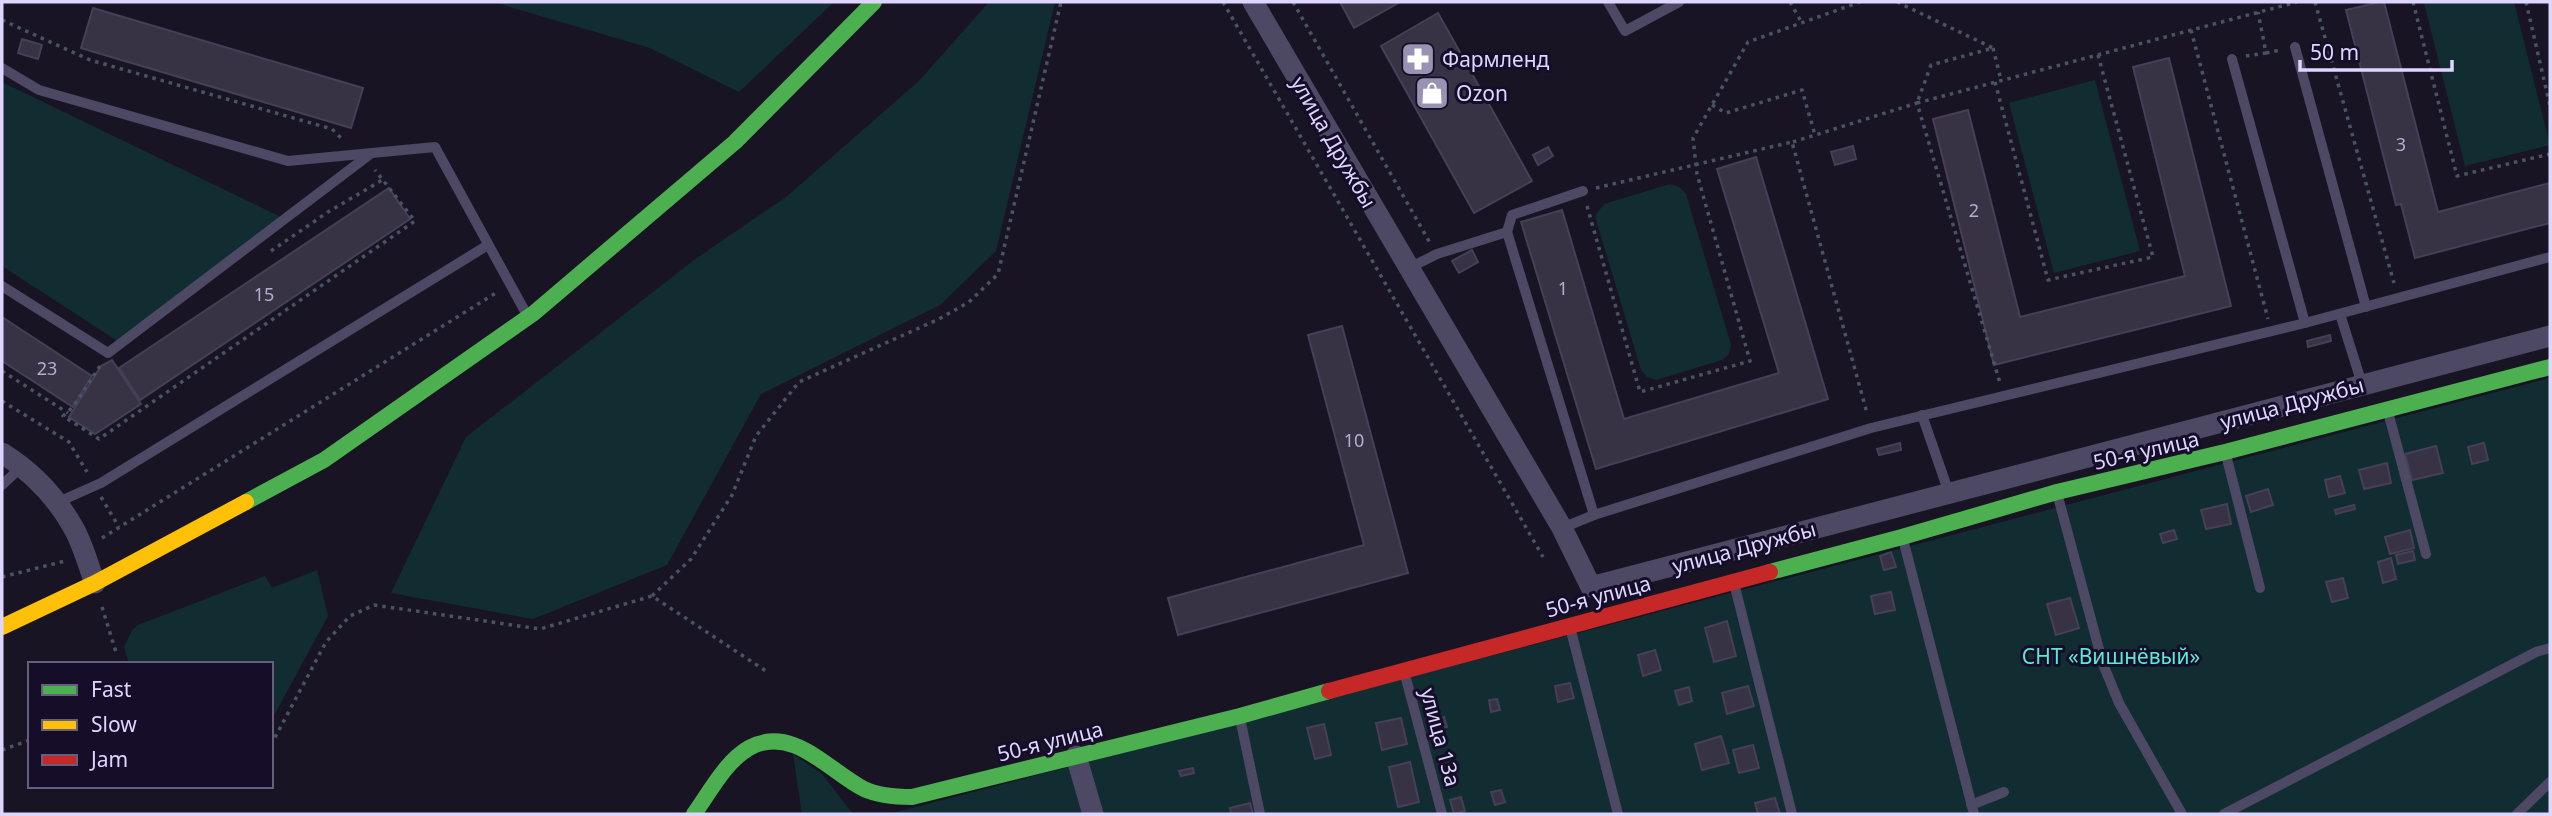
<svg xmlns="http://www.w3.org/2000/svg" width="2552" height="816" viewBox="0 0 2552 816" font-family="'Noto Sans',sans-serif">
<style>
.green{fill:#112d32}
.building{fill:#383245;stroke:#463f57;stroke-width:2}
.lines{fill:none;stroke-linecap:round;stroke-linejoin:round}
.path{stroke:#475465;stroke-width:3.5;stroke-dasharray:3.5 5;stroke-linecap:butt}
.lane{stroke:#4d4864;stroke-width:10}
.street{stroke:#4d4864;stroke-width:21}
.fast{stroke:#4caf50;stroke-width:16}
.slow{stroke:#ffc107;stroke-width:16}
.jam{stroke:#c62828;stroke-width:16}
.labels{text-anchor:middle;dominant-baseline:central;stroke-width:6;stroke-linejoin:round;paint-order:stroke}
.number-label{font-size:18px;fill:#b5add0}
.poi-label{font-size:21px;fill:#dfd6ff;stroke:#160e29;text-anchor:start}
.street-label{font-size:21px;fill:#dfd6ff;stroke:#160e29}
.park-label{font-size:21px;fill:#56ead7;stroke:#160e29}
</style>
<rect width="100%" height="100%" fill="#191423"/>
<!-- green -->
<g class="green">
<polygon points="493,2 834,2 739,92 650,48"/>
<polygon points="989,2 1055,2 996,251 940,305 761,394 667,565 533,619 391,593 466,437 694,260 786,197 919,81"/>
<polygon points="2514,2 2550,145 2465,166 2424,3"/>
<polygon points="2095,80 2140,251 2054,273 2009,103"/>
<polygon points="2,82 283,218 119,342 2,266"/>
<polygon points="1670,184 1679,187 1686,194 1731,345 1729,354 1722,360 1656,380 1647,377 1641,370 1595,216 1604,204"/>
<polygon points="2550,378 2550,814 889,814"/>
<polygon points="317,570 328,616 271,721 271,664 129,664 124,647 132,630 138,625 265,576 272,588"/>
<polygon points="793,754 822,774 853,814 802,814"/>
</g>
<!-- building -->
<g class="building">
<polygon points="1340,2 1400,2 1354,28"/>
<polygon points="2380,2 2384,2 2438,212 2550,183 2550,223 2415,258 2401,204 2396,205 2346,10"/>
<polygon points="93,8 363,88 351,128 81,48"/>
<polygon points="1438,13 1532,181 1474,213 1381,46"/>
<polygon points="22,39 42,45 38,59 18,53"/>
<polygon points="2169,58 2231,306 1994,365 1933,119 1968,110 2020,317 2185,276 2133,67"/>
<polygon points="1853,146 1856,159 1835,165 1831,152"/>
<polygon points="1548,147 1553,156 1538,165 1533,155"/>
<polygon points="1756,157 1828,399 1596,469 1521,222 1562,210 1624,419 1779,373 1717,169"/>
<polygon points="389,188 410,219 140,400 119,368"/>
<polygon points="1472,250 1478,262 1459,273 1452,261"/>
<polygon points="2,317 92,376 73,407 2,361"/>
<polygon points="1342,326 1408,573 1178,635 1168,598 1364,545 1308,335"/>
<polygon points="2330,335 2331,341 2308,347 2307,341"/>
<polygon points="112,360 141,404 95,434 69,417 101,366"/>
<polygon points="1900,443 1901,450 1879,455 1877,449"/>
<polygon points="2484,443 2488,460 2472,464 2468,447"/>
<polygon points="2436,446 2443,473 2412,480 2405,454"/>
<polygon points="2387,463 2391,483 2364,489 2359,470"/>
<polygon points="2340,476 2345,493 2329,497 2325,480"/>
<polygon points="2268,489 2273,505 2251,512 2246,496"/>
<polygon points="2227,504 2231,524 2206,529 2201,510"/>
<polygon points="2354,505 2355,509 2336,514 2335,510"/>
<polygon points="2174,530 2177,539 2163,543 2160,534"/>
<polygon points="2410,530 2414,548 2390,554 2385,537"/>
<polygon points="2413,551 2415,560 2398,564 2396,555"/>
<polygon points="1891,552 1896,567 1884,570 1880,556"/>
<polygon points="2391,558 2396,579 2383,583 2378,562"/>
<polygon points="2343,578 2348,598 2332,602 2326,582"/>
<polygon points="1891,592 1895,610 1875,614 1871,596"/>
<polygon points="2070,598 2079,628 2056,635 2047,604"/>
<polygon points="1727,621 1736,656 1714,662 1705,628"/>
<polygon points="1655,650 1661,670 1643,676 1638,655"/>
<polygon points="1570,683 1574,698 1558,702 1555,686"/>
<polygon points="1748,686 1754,706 1727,714 1722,693"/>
<polygon points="1689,687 1692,701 1679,705 1675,691"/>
<polygon points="1497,699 1500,710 1491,712 1489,700"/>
<polygon points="1444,717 1447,727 1437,729 1434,719"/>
<polygon points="1401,718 1407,744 1382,750 1376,723"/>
<polygon points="1324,724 1331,755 1315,759 1307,728"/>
<polygon points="1721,736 1729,763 1702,770 1695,744"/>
<polygon points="1753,745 1759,768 1739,773 1733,750"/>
<polygon points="1410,762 1419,802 1398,807 1389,767"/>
<polygon points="1193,768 1194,773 1181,776 1179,771"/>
<polygon points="1501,790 1505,802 1495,805 1491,792"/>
<polygon points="1461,797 1465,811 1454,814 1450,800"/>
<polygon points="1775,798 1780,814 1758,814 1755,803"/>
<polygon points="1250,803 1253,814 1231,814 1230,808"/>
</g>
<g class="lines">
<!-- path -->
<g class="path">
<polyline points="1223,2 1543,557"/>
<polyline points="1293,2 1430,243"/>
<polyline points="1790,2 1802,23"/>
<polyline points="1897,2 1993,48 1931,65 1917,103"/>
<polyline points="2315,2 2394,283"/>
<polyline points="2413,2 2457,176 2550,154"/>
<polyline points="2526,2 2550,106"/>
<polyline points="2,20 90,60 332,129 344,141"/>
<polyline points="2191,30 2268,319"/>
<polyline points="1993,48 2001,80"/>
<polyline points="2266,53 2281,50"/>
<polyline points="2246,56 2266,53 2258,12"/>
<polyline points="1995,82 2048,280 2153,257 2098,55"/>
<polyline points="1917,103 2297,2"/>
<polyline points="1712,105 1726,113 1802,90 1815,135"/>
<polyline points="1793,142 1917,103 2000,383"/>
<polyline points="1596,188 1792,142 1867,413"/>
<polyline points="1587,206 1640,392 1750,361 1697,174 1693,138 1748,42 1860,2"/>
<polyline points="271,251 328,212 384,179"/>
<polyline points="100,366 73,407 63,416 99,439 415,221 375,170"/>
<polyline points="2,371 68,413"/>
<polyline points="2,401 69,442 87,472"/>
<polyline points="101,497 119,527"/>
<polyline points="102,538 499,291"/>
<polyline points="2,577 65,561"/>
<polyline points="652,596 691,559 732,495 756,436 799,382 939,319 969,302 998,274 1061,2"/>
<polyline points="102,607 116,652"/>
<polyline points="271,745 326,642 350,616 374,605 540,629 652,596 766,671"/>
<polyline points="2,750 30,740"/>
</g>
<!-- lane -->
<g class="lane">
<polyline points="1608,2 1625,31 1679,2"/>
<polyline points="2295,47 2366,307"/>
<polyline points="2232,59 2305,323"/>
<polyline points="2,68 39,90 288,161 435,147 527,315"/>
<polyline points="1507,232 1594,515"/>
<polyline points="1409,268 1437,254 1507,232 1512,215 1583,191"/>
<polyline points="2,286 108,353 369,155"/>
<polyline points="2340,314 2362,384"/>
<polyline points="2388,412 2426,554"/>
<polyline points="1922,415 1949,493"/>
<polyline points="2226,455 2260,588"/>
<polyline points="2,485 22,466"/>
<polyline points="2057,493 2103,664 2119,703 2182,814"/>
<polyline points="56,503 101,483 488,245"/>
<polyline points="1562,528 1594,515 1871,428 2305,323 2550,257"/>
<polyline points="1903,539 1974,814"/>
<polyline points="1734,583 1792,814"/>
<polyline points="1570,627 1618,814"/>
<polyline points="1404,671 1442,814"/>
<polyline points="1240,718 1260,814"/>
<polyline points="1971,805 2004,792"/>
<polyline points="2224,814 2536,652 2550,648"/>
<polyline points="2517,814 2550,782"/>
</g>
<!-- street -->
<g class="street">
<polyline points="1253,2 1562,528 1591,587 2550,336"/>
<path d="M2,453c29,18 54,44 71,74 10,17 15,38 22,56"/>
<polyline points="1076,756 1093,814"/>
</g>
<!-- fast -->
<g class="fast">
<polyline points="246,502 324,460 534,313 735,142 874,2"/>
<polyline points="1770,572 1902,537 2057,492 2225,452 2550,367"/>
<path d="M694,814c16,-22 31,-52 55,-66 43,-24 80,23 115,41 15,7 32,8 48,8l328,-81 89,-25"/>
</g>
<!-- slow -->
<polyline class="slow" points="2,627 95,583 246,502"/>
<!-- jam -->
<polyline class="jam" points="1329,691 1770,572"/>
</g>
<!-- icons -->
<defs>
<g id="pharmacy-square" transform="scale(1.75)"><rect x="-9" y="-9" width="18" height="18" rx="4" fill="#9a92b2" stroke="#160e29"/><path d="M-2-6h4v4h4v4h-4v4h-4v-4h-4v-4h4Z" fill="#fff"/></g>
<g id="shop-square" transform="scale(1.75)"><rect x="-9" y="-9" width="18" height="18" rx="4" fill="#9a92b2" stroke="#160e29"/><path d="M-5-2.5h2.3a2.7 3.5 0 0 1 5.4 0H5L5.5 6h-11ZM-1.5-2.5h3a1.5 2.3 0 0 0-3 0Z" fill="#fff"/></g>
</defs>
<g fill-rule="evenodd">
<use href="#pharmacy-square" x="1418" y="59"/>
<use href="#shop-square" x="1432" y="93"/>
</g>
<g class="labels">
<!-- number labels -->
<g class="number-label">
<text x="2401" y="144">3</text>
<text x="1974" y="210">2</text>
<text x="1563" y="288">1</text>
<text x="264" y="294">15</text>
<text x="47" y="368">23</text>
<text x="1354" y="440">10</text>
</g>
<!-- poi labels -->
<g class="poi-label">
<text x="1442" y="59">Фармленд</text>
<text x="1456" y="93">Ozon</text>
</g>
<!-- street labels -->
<g class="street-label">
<text transform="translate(1334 142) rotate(60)">улица Дружбы</text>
<text transform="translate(2292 403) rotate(-15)">улица Дружбы</text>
<text transform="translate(2146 450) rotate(-13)">50-я улица</text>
<text transform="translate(1744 547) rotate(-15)">улица Дружбы</text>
<text transform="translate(1598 596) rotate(-15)">50-я улица</text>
<text transform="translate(1441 737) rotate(75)">улица 13а</text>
<text transform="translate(1050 741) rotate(-14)">50-я улица</text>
</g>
<!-- park labels -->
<g class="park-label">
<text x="2111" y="656">СНТ «Вишнёвый»</text>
</g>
</g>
<!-- border -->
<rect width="2552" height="816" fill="none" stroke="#dfd6ff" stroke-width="7"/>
<!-- legend -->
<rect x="28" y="662" width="245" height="126" fill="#160e29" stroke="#665e7f" stroke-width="2"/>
<rect x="42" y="685" width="35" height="10" fill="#4caf50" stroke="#665e7f" stroke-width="2"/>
<text x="91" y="697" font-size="21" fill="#dfd6ff">Fast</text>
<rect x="42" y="720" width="35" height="10" fill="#ffc107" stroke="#665e7f" stroke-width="2"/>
<text x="91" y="732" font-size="21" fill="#dfd6ff">Slow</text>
<rect x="42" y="755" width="35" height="10" fill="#c62828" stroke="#665e7f" stroke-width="2"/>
<text x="91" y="767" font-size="21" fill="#dfd6ff">Jam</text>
<!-- scale -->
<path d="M2300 60v10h152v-10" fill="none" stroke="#dfd6ff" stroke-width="3.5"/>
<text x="2310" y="60" font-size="21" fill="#dfd6ff" stroke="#160e29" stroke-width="5" paint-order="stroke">50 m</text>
</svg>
